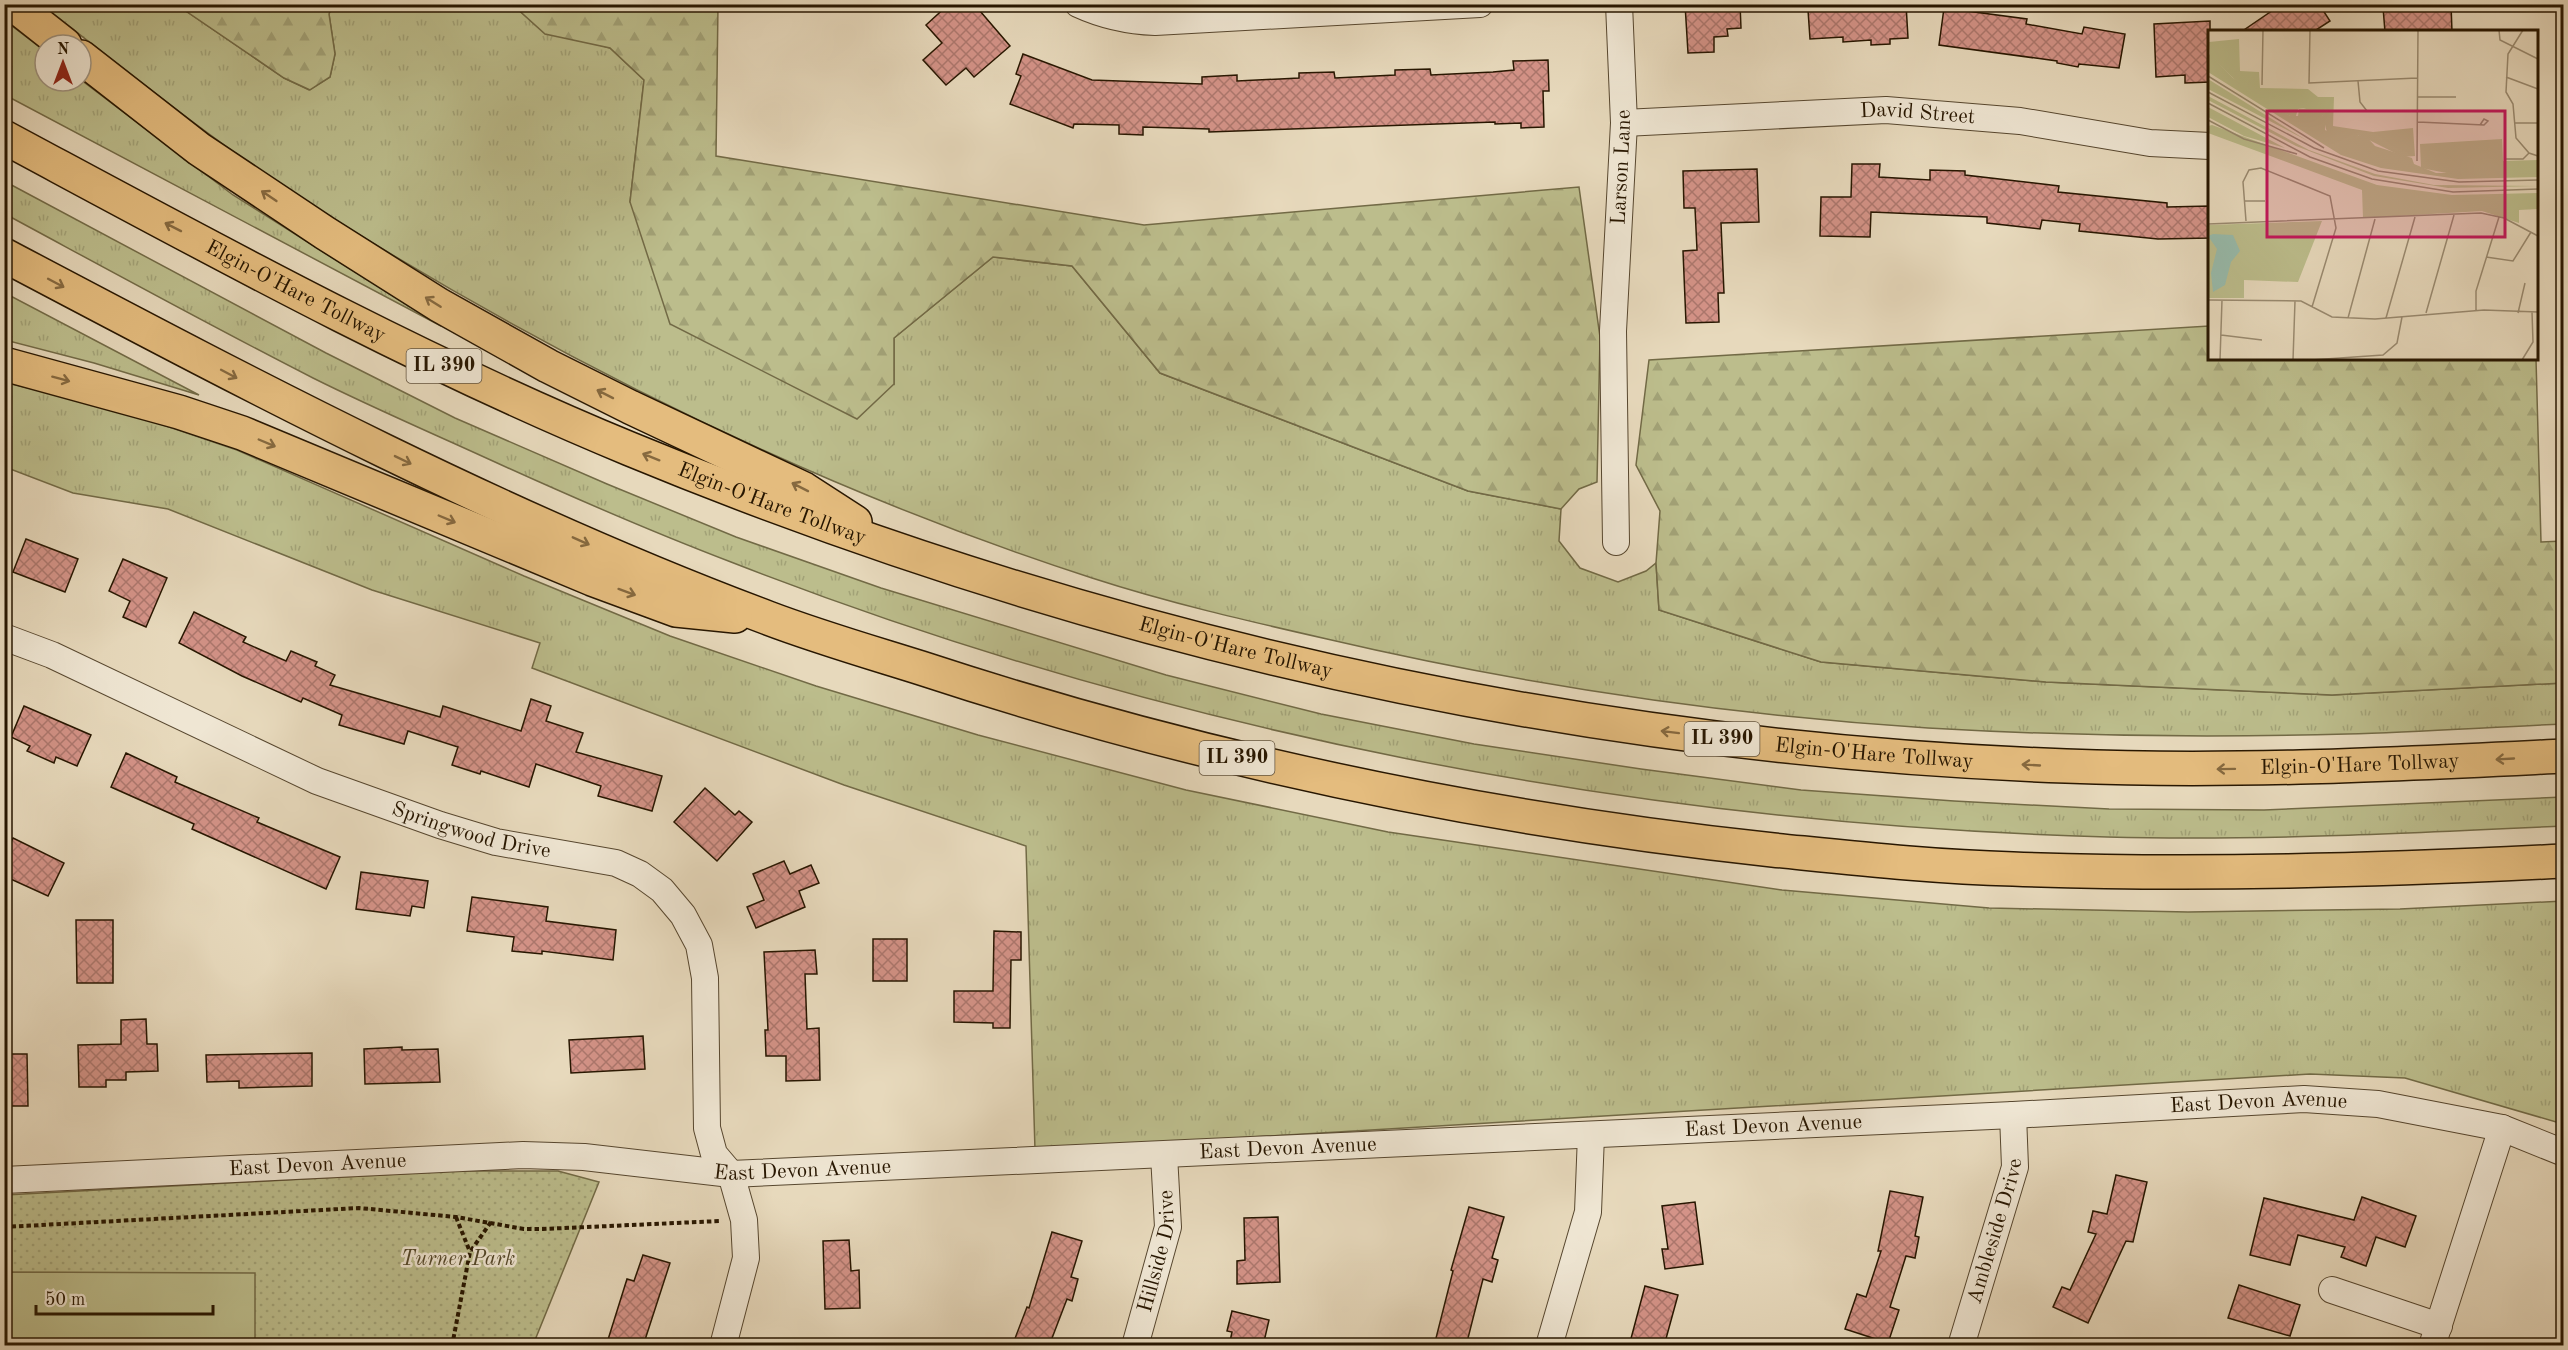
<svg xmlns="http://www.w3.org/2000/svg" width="2568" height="1350" viewBox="0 0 2568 1350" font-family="'Old Standard TT',serif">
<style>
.grass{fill:url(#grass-tufts);stroke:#726a46;stroke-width:1.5}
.forest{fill:url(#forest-firs);stroke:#726a46;stroke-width:1.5}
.park{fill:url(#park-dots);stroke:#726a46;stroke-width:1.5}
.pitch{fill:#bcbd8c;stroke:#726a46;stroke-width:1.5}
.building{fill:url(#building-cross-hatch);stroke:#271600;stroke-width:1.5}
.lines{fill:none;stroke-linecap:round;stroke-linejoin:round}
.minor-casing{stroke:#57472f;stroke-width:28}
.highway-casing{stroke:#271600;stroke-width:36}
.path{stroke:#271600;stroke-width:4;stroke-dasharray:4.5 3;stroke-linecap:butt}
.minor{stroke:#efe6d3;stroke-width:26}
.highway{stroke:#e4bc7e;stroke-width:33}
.oneway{stroke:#86693f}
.labels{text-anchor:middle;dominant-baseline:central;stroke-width:5;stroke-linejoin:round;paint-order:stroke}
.shield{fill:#efe6d3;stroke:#63543f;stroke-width:1.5}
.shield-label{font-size:20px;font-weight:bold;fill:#271600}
.street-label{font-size:21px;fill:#271600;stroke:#efe6d3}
.park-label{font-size:21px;font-style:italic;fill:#54482a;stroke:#efe6d3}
.inset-road{fill:none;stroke:#9a8b71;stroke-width:1.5}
.view{fill:#c2185b;fill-opacity:0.15;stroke:#c2185b;stroke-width:3}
.inset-edge{fill:none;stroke:#271600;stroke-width:3}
</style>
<defs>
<pattern id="grass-tufts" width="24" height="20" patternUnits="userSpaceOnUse" patternTransform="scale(1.5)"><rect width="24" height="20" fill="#bcbd8c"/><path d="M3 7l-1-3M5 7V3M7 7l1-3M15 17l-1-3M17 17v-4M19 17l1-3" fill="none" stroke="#a2a277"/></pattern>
<pattern id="forest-firs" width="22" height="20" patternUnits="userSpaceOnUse" patternTransform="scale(1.5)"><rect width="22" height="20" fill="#bcbd8c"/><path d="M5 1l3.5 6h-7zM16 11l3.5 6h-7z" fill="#a2a277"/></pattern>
<pattern id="park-dots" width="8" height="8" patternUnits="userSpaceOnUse" patternTransform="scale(1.5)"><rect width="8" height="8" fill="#bcbd8c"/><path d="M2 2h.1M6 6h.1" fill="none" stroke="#a2a277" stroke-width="1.8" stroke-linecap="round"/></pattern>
<pattern id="building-cross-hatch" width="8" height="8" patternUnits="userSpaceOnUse" patternTransform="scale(1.5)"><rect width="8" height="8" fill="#d49388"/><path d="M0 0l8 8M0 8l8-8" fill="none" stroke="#ac776d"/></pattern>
</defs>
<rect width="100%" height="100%" fill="#e7d9bc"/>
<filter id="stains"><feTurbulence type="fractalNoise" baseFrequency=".00333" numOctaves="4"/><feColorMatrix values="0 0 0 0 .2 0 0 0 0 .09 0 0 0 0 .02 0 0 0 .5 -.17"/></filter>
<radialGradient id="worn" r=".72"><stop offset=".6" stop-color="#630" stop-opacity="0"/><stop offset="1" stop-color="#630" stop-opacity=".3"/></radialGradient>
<!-- grass -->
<g class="grass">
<path d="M42,5h135l107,73 25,12 21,-13 5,-23 -6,-40 3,-9h181l26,23 71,20 34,32 -14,122 264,182v-46l99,-81 79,9 88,107 308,118 93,18 -2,32 21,27 38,14 28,-11 10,-8 3,47 162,52 225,20 286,13 231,-12v41c-71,3 -144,8 -216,10 -139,4 -280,2 -419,-6 -201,-13 -404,-43 -601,-89 -79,-18 -158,-36 -235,-61 -275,-89 -535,-218 -779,-372 -95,-61 -183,-132 -271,-201z"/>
<polygon points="4,20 45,51 45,81 81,80 233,195 441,326 5,95"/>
<path d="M4,181l322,172 129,65 152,66 129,53 145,51 285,87 155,39 153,30 167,25 160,21 153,11 155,8 155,1 299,-13v29c-151,7 -304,15 -456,11 -470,-13 -938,-104 -1376,-275 -84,-32 -166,-68 -247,-105 -57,-26 -115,-51 -171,-79 -104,-53 -206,-109 -308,-164z"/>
<polygon points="4,293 5,293 199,395 94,363 5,340"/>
<polygon points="4,382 122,411 237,450 524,576 670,636 816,686 978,735 1186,790 1388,832 1782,890 1989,908 2188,912 2400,909 2563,901 2563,1124 2405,1078 2310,1074 1035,1150 1026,846 844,785 532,668 540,643 372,590 168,509 73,493 5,467"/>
</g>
<!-- forest -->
<g class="forest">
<polygon points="177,5 332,5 329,14 335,54 330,77 310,90 284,78"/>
<polygon points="513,5 718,5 716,156 1144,225 1579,187 1600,337 1597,482 1579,489 1561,509 1468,491 1160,373 1072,266 993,257 894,338 894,384 857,419 670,324 630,202 644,80 610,48 545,34"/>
<polygon points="2209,326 2210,358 2536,359 2541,542 2563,541 2563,683 2332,695 2046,682 1821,662 1659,610 1656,563 1660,511 1636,465 1649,360"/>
</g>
<!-- park -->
<polygon class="park" points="454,1171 558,1171 599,1182 533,1345 5,1346 5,1195"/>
<!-- pitch -->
<polygon class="pitch" points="5,1272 255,1273 255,1345 5,1345"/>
<!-- building -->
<g class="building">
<polygon points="949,4 974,4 1010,46 974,77 966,68 946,85 923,60 942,43 926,25"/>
<polygon points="1685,4 1740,4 1741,28 1727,29 1728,36 1714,37 1714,52 1688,53"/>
<polygon points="1887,4 1906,4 1908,38 1890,39 1890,44 1871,45 1871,40 1843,42 1843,37 1810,39 1808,10"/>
<polygon points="2282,4 2319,4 2330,21 2313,32 2241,32"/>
<polygon points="2395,4 2451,4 2452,32 2385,32 2383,7"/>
<polygon points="1944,8 2027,19 2026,24 2082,34 2084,27 2125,34 2119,68 2079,64 2078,67 2057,63 2057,61 1939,45"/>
<polygon points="2210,21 2210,82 2185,83 2185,75 2156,77 2154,24"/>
<polygon points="1023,54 1092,80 1202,84 1202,77 1237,75 1237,81 1299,78 1299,73 1334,72 1335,78 1395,75 1395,70 1430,69 1431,75 1493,72 1514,70 1513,61 1548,60 1549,91 1543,91 1544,127 1521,128 1521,123 1495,124 1495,122 1209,132 1209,129 1143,127 1143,135 1119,134 1119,125 1074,124 1073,128 1010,104 1021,76 1016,74"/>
<polygon points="1852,164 1880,164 1879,177 1930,180 1930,170 1965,171 1965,175 2059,186 2058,192 2167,203 2167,207 2210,206 2210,238 2158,239 2079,231 2080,224 2042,220 2040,229 1987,223 1987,217 1871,212 1870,237 1820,236 1821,197 1851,197"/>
<polygon points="1757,169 1759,222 1721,223 1724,293 1718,293 1719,322 1686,323 1683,251 1697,250 1695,208 1684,208 1683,171"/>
<polygon points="26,539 78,559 65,592 13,572"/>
<polygon points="123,559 167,578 146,627 123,617 130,601 109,591"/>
<polygon points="194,612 246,637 243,642 286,661 291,651 317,662 315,666 335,675 330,685 440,717 443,706 521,731 531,699 551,706 546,721 583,733 576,752 662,776 652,811 598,796 601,786 536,764 529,787 481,771 480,774 452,765 458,747 408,731 404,744 339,725 342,715 303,698 301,702 242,676 179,643"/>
<polygon points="24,706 91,735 77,766 56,757 54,763 27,751 30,746 11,737"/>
<polygon points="126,753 177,777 175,782 259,818 257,822 340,857 326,889 192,829 194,824 111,787"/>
<polygon points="705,788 735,815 739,811 752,822 717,861 674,822"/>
<polygon points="13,838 64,863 48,896 4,876 4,856"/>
<polygon points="784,861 790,874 811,865 819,883 799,891 805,907 756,928 747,907 764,900 753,874"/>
<polygon points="361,872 428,881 424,908 412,906 410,916 356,909"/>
<polygon points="472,897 548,907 546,921 616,930 613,960 542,951 542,954 512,951 514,937 467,931"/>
<polygon points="76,920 113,920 113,983 77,983"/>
<polygon points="994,931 1021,932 1021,960 1011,960 1010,1028 993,1028 993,1023 954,1022 954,991 993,991"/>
<rect x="873" y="939" width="34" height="42"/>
<polygon points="815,950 817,974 805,974 807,1029 819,1028 820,1080 786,1081 786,1056 766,1056 765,1030 768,1030 764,952"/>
<polygon points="146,1019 147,1044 157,1044 158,1071 126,1072 126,1080 106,1080 106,1087 79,1087 78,1045 121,1044 121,1020"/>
<polygon points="643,1036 645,1069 571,1073 569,1040"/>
<polygon points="402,1047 402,1050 438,1049 440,1082 365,1084 364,1049"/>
<polygon points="312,1053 312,1086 239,1088 239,1081 207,1082 206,1055"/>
<polygon points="5,1054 27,1054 28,1106 4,1106"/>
<polygon points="2116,1175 2147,1182 2133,1242 2126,1241 2088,1323 2053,1307 2062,1287 2070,1290 2096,1234 2088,1232 2093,1211 2107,1214"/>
<polygon points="1890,1191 1923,1197 1915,1236 1919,1237 1915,1258 1906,1256 1890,1307 1899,1310 1888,1343 1845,1329 1857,1294 1866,1297 1881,1251 1878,1251"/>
<polygon points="2362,1197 2416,1216 2405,1247 2376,1237 2366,1266 2341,1257 2345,1247 2298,1235 2290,1265 2250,1255 2264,1198 2354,1220"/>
<polygon points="1695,1202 1703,1264 1665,1269 1662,1249 1668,1249 1662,1206"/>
<polygon points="1469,1207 1504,1217 1492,1258 1498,1260 1492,1282 1483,1279 1466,1346 1434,1346 1453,1271 1451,1270"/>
<polygon points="1278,1217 1280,1282 1237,1284 1237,1261 1245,1260 1244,1218"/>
<polygon points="1052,1232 1082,1241 1071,1277 1078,1279 1072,1301 1067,1299 1049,1346 1027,1346 1014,1341 1027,1307 1029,1308"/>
<polygon points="849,1240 851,1271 859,1270 860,1308 825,1309 823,1241"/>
<polygon points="643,1255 670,1263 643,1346 606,1346 627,1279 634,1281"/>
<polygon points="2239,1285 2300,1305 2290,1336 2228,1318"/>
<polygon points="1645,1286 1678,1295 1664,1346 1629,1346"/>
<polygon points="1232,1311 1269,1320 1263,1346 1229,1346 1232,1332 1227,1331"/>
</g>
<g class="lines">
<!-- minor casing -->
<g class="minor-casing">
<g id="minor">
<path d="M1078,4c26,12 49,17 77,18l325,-18"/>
<path id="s1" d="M1624,123l262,-13 134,11 130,22 60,3"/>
<path id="s2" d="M1616,542l-3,-211 11,-208 -5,-119"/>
<path id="s3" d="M4,637l48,18 265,126 123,44 56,17 120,21 24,11 22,16 21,25 16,30 6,33 2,150 7,26 17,20 13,46 2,38 -23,88"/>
<path id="s4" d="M4,1180l519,-25 61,2 147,17 1282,-59 291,-16 74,5 124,24 62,25"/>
<polyline points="2332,1290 2439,1326"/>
<path id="s5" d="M1135,1346l33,-119 -4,-72"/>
<polyline points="1549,1346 1588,1212 1591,1135"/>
<path id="s6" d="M1961,1346l54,-179 -2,-52"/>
<polyline points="2432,1346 2502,1128"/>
</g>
</g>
<!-- highway casing -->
<g class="highway-casing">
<g id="highway">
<polyline points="13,4 65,45"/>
<polyline points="81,57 199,149 325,233 439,305 548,366 630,407 804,489 855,522"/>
<path id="s7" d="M4,137c205,110 410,223 626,312 460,190 938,299 1436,317 166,7 332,-2 498,-10"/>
<path d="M4,255c250,132 499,264 764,363 50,19 102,34 153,50 277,91 562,151 852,182 80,8 160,17 240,19 184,7 367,1 551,-8"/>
<polyline points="4,364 179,412 242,433 592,579 676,610 735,616"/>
</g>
</g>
<!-- path -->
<g class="path">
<polyline points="456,1217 470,1252"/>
<polyline points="4,1227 359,1208 456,1217 524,1229 543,1229 720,1221"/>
<polyline points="452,1346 470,1252 491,1222"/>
</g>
<!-- minor -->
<use href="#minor" class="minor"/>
<!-- highway -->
<use href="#highway" class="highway"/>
</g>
<!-- one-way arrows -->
<defs><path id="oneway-shaft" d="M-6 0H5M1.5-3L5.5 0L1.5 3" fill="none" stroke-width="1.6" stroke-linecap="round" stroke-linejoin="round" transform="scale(1.5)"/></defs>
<g class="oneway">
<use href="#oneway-shaft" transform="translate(269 196) rotate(-146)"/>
<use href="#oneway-shaft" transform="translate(173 227) rotate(-153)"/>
<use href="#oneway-shaft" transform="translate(56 283) rotate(28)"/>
<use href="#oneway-shaft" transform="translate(433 302) rotate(-148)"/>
<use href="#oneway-shaft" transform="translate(229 374) rotate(28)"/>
<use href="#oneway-shaft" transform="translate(61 379) rotate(15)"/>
<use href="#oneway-shaft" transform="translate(605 394) rotate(-153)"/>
<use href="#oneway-shaft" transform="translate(267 443) rotate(23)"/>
<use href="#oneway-shaft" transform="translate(651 457) rotate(-158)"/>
<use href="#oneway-shaft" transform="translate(403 460) rotate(26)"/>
<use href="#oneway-shaft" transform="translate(800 487) rotate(-153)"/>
<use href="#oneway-shaft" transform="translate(447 519) rotate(23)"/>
<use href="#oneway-shaft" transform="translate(581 541) rotate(24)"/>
<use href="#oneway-shaft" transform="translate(627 592) rotate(20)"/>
<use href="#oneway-shaft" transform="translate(1670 732) rotate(-173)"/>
<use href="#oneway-shaft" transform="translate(2505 759) rotate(177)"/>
<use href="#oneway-shaft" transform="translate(2031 765) rotate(-177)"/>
<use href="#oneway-shaft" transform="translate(2226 769) rotate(179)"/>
</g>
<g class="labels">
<!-- shield labels -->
<g class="shield">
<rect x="406.5" y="349" width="75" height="34" rx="4.5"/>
<rect x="1684.5" y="722" width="75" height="34" rx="4.5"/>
<rect x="1199.5" y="741" width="75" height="34" rx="4.5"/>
</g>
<g class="shield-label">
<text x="444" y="366">IL 390</text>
<text x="1722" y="739">IL 390</text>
<text x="1237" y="758">IL 390</text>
</g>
<!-- street labels -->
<g class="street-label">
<text stroke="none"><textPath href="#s1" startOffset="294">David Street</textPath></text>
<text stroke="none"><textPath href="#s2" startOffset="375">Larson Lane</textPath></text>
<text stroke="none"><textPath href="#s7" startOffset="330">Elgin-O'Hare Tollway</textPath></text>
<text stroke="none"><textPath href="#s7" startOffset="852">Elgin-O'Hare Tollway</textPath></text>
<text stroke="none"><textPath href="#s7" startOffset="1338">Elgin-O'Hare Tollway</textPath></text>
<text stroke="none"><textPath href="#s7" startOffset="1986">Elgin-O'Hare Tollway</textPath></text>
<text stroke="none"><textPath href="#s7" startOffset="2472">Elgin-O'Hare Tollway</textPath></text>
<text stroke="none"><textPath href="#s3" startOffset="507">Springwood Drive</textPath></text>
<text stroke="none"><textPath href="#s4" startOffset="2258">East Devon Avenue</textPath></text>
<text stroke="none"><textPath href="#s4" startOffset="1772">East Devon Avenue</textPath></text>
<text stroke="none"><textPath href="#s4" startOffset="1286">East Devon Avenue</textPath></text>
<text stroke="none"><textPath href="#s4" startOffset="314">East Devon Avenue</textPath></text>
<text stroke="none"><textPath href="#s4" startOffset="800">East Devon Avenue</textPath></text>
<text stroke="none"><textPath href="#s6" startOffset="120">Ambleside Drive</textPath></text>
<text stroke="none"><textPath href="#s5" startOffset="98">Hillside Drive</textPath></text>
</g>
<!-- park labels -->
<g class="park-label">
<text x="458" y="1259">Turner Park</text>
</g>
</g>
<!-- overview -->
<g transform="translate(2208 30)">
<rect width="330" height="330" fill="#e7d9bc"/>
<path d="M0,2l1,22 24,24 57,38h8l1,-7 12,-1 15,10 -1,12 25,12 9,-7 7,1 9,10 37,12 2,6 22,9h102v4l-80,2 -77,-11 -40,-13 -133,-83zM0,49l80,50 20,12 -100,-52zM0,66l101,54 66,24 59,11 104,1 -90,2 -74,-12 -78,-30 -88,-46zM0,77l77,41 -41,-12 -36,-19zM4,95l165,60 75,10 86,-2v16l-19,1v13l-37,-12 -119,7 -1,-28 -154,-57v-7z" fill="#bcbd8c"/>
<path d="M31,9l1,32 19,1 1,16 48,1 10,8h16l-1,29 40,6 40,-4 2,28 -12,1 -44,-22 -13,15 -17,-9 -6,-25 -19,-8 -6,1 -3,10 -48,-28 -37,-35 -1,-14zM294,109l1,22 35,-1v13l-81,2 -36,-7 -1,-24z" fill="#bcbd8c"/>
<path d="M114,191l-24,61 -54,-2v18h-36v-73z" fill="#bcbd8c"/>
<path d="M58,199h24v16h-24zM67,220h15v24h-15z" fill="#bcbd8c"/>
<path d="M5,204l20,1 7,16 -9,11 -6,23 -12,7 -2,-19 6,-24 -9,-13z" fill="#98bbab"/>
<path class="inset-road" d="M102,0l-1,53 108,-5M291,0l1,10 38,19M315,0l-15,24 -2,38 7,12 3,34 13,15 9,3M0,46l116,72M298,47l32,12M150,51l2,21 7,9h50M54,55l1,-55M0,62l106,56 64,23 81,11 79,-2M209,67h39M0,73l102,54 62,22 81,13 85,-3M0,90l36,19 53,15M210,92l66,3 4,-4 -4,-2 -4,6M306,93h24M298,129h17l6,-6M209,131l1,-131M36,171h21M38,191l-3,-39 6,-12 12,-2 69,28 6,32 -24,79M0,194l273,-11 23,5 34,18M278,227l27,4 18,-29M0,270l93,1 31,16 43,2 109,-9 54,2M268,280v-19l23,-74M218,283l28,-98M310,283l7,-30M140,288l27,-99M178,288l29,-101M13,305l41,5M12,330l2,-60M85,330l2,-59M103,330l72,-5 14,-12 5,-26M314,330l11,-18 -1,-30"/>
<path class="view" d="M59,81h238v126h-238z"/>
<rect width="330" height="330" class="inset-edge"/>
</g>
<!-- margin -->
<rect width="2568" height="1350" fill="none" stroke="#e7d9bc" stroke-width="24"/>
<rect x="6" y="6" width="2556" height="1338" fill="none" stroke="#271600" stroke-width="3"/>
<rect x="12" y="12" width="2544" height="1326" fill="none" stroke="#271600" stroke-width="1.5"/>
<!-- north arrow -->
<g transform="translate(63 63)"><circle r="28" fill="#efe6d3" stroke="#9f937f" stroke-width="1.5"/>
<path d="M0-4.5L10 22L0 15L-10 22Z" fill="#8f2418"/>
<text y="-9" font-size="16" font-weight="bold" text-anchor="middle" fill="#271600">N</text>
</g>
<!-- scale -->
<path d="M36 1305v9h177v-9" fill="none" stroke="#271600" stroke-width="3"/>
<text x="45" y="1305" font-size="18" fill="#271600" stroke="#efe6d3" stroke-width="4.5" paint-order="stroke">50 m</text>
<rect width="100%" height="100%" filter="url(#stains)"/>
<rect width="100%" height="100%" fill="url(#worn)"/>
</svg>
